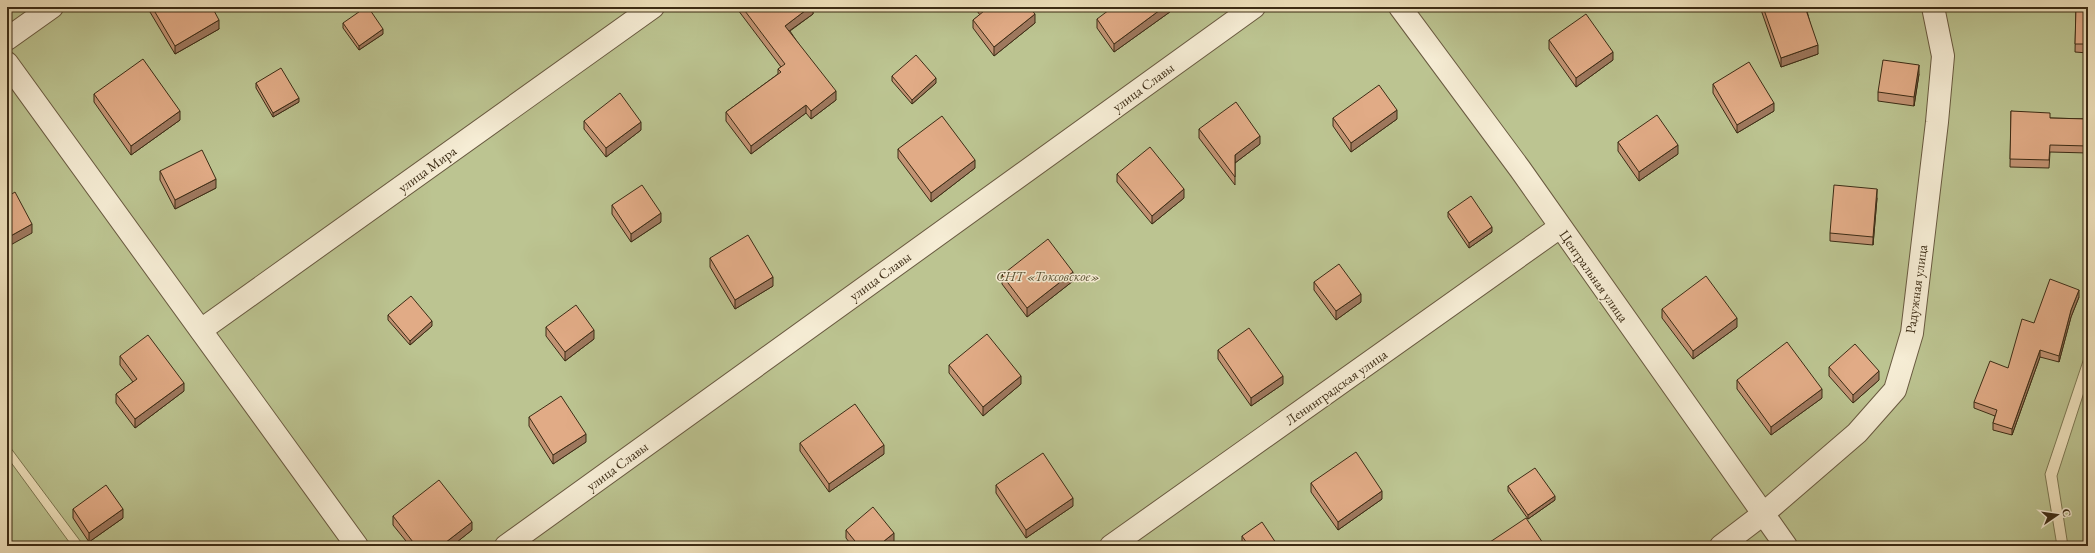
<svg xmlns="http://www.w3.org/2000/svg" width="2095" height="553" viewBox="0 0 2095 553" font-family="'EB Garamond',serif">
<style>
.green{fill:#bcc491;stroke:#7c7853}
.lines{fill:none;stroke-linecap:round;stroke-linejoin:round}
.minor-casing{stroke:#695a40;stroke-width:24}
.minor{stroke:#f6edd5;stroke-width:22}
.wall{fill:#c29373;stroke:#3c2c15}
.shaded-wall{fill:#9e785e;stroke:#3c2c15}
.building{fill:#e1ab86;stroke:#3c2c15}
.labels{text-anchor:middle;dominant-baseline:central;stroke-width:3;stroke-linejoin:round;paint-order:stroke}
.street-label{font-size:14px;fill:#3c2c15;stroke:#f6edd5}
.park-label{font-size:14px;font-style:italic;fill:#5c5234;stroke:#f6edd5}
</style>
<rect width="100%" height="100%" fill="#f1e4bf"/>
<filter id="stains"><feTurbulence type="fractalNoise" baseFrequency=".005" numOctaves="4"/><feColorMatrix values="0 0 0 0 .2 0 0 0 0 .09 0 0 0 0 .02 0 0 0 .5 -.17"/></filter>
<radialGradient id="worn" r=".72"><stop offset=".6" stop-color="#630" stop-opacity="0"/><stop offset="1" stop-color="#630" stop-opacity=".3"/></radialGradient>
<!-- green -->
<g class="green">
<polygon points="7,7 2088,7 2088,346 2045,474 2057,546 84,546 7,443"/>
<polygon points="2088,380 2088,546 2068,546 2057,476"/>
<polygon points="7,457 72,546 7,546"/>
</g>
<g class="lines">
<!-- minor casing -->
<g class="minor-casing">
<g id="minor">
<polyline points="1400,7 1520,169 1786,546"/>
<polyline points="7,39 52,7"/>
<polyline points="7,63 357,546"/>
<polyline points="201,330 653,7"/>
<polyline points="506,546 1254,7"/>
<polyline points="1111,546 1560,227"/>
<polyline points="1721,546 1763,514 1857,433 1895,390 1912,333 1937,122 1943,56 1933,7"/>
</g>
</g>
<!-- minor -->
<use href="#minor" class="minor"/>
</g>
<!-- wall -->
<g class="wall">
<polygon points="147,7 212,7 219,29 175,54"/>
<polygon points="738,7 813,7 813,14 790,31 836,100 811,119 806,113 751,154 726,121 726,112 778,74 778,69 781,67 738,10"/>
<polygon points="974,7 1029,7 1035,23 994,56 973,28 973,20 980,15"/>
<polygon points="1174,7 1174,9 1114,52 1097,28 1097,19"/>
<polygon points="1760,7 1819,7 1807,11 1818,54 1781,67"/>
<polygon points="2076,7 2088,7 2088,53 2075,52"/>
<polygon points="343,23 383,34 359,50 343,28"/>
<polygon points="1549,40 1613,60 1576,87 1549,49"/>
<polygon points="1919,74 1914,106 1878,101 1878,92"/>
<polygon points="892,76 936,83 912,104 892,81"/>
<polygon points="256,83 299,102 273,117 256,88"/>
<polygon points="1713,84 1774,111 1737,133 1713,93"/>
<polygon points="94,94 180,120 131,155 94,102"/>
<polygon points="2011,111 2050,118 2088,119 2088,153 2050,152 2049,168 2010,167"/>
<polygon points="1333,118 1397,119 1351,152 1333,126"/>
<polygon points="584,121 641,130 606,157 584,129"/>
<polygon points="1199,129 1260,144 1235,163 1235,185 1199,138"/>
<polygon points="1618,142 1678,154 1639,181 1618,151"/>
<polygon points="898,149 975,168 931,202 898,158"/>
<polygon points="160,171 216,188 175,209 160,180"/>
<polygon points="1117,174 1184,198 1152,224 1117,182"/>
<polygon points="1877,198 1873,245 1830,241 1830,233"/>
<polygon points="612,205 661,222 631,242 612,214"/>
<polygon points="1448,212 1492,232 1469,248 1448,217"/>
<polygon points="710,258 773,286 735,309 710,267"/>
<polygon points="1002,275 1073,281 1027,317 1002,284"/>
<polygon points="1314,282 1361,302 1336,320 1314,290"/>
<polygon points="2079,297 2071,317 2059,362 2040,357 2012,435 1993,430 1993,423 1995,416 1974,408 1974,402 2008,368 2034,323"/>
<polygon points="1662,309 1737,327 1693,359 1662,318"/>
<polygon points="388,315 432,326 410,345 388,320"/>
<polygon points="546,327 594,339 565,361 546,336"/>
<polygon points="1218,350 1283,384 1251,406 1218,359"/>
<polygon points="120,356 184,391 135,428 116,403 116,394 133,382 120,365"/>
<polygon points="949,365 1021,384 983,416 949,373"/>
<polygon points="1829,367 1879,380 1853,403 1829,376"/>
<polygon points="1737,380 1822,398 1771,435 1737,389"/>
<polygon points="529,417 586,442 553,464 529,426"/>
<polygon points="800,443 884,454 829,492 800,451"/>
<polygon points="1311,483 1382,499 1338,530 1311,492"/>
<polygon points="996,485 1073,506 1026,538 996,493"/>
<polygon points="1508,486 1555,500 1528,519 1508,491"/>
<polygon points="73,509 123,518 89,542 73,518"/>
<polygon points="393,516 472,530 452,546 410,546 393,525"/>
<polygon points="846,530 894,542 889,546 852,546 846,538"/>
<polygon points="1242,536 1278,546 1246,546 1242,541"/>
</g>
<!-- shaded-wall -->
<g class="shaded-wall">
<polygon points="810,7 813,7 813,14 785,34 785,26"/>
<polygon points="1164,7 1174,7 1174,9 1114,52 1114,44"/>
<polygon points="1804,7 1819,7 1804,12"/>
<polygon points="1035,14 1035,23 994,56 994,47"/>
<polygon points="219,20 219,29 175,54 175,46"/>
<polygon points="383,29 383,34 359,50 359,46"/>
<polygon points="1818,45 1818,54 1781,67 1781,58"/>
<polygon points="1613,52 1613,60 1576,87 1576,78"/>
<polygon points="1919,65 1919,74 1914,106 1914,97"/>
<polygon points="936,78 936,83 912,104 912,100"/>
<polygon points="836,91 836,100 811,119 811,111"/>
<polygon points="299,98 299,102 273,117 273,113"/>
<polygon points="1774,103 1774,111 1737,133 1737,125"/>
<polygon points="806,105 806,113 751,154 751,146"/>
<polygon points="1397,110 1397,119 1351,152 1351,143"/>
<polygon points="180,111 180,120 131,155 131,146"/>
<polygon points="641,122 641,130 606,157 606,148"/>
<polygon points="1260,136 1260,144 1235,163 1235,155"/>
<polygon points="1678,145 1678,154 1639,181 1639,172"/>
<polygon points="975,160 975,168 931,202 931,193"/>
<polygon points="216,179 216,188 175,209 175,200"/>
<polygon points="1184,189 1184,198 1152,224 1152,216"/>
<polygon points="1877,189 1877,198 1873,245 1873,237"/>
<polygon points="661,213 661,222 631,242 631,234"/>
<polygon points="32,224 32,233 7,247 7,238"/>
<polygon points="1492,227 1492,232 1469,248 1469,243"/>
<polygon points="1073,272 1073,281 1027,317 1027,308"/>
<polygon points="773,277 773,286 735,309 735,300"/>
<polygon points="2079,290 2079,297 2071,317 2059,362 2059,356 2071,310"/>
<polygon points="1361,294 1361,302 1336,320 1336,311"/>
<polygon points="1737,318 1737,327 1693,359 1693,351"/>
<polygon points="432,321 432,326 410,345 410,341"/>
<polygon points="594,330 594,339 565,361 565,352"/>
<polygon points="2040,350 2040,357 2012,435 2012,429"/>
<polygon points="1879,371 1879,380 1853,403 1853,395"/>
<polygon points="1021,376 1021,384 983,416 983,407"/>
<polygon points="1283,376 1283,384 1251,406 1251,398"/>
<polygon points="184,383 184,391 135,428 135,419"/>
<polygon points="1822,389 1822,398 1771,435 1771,427"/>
<polygon points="586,434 586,442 553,464 553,455"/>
<polygon points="884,445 884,454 829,492 829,484"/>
<polygon points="1382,491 1382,499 1338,530 1338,522"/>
<polygon points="1555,496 1555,500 1528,519 1528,515"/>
<polygon points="1073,498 1073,506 1026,538 1026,530"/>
<polygon points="123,509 123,518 89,542 89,533"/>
<polygon points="472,522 472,530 452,546 441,546"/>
<polygon points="894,533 894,542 889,546 878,546"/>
</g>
<!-- building -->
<g class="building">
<polygon points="152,7 212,7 219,20 175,46"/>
<polygon points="366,7 368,7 383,29 359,46 343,23"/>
<polygon points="742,7 810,7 785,26 836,91 811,111 806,105 751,146 726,112 781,72 778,69 785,64"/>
<polygon points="980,7 1029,7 1035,14 994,47 973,20 984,11"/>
<polygon points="1113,7 1164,7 1114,44 1097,19"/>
<polygon points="1763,7 1805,7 1818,45 1781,58"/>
<polygon points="2076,7 2088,7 2088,44 2075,44"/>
<polygon points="1586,14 1613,52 1576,78 1549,40"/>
<polygon points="916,55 936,78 912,100 892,76"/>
<polygon points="143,59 180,111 131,146 94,94"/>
<polygon points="1883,60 1919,65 1914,97 1878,92"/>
<polygon points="1749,62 1774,103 1737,125 1713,84"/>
<polygon points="281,68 299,98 273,113 256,83"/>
<polygon points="1379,85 1397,110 1351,143 1333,118"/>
<polygon points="620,93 641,122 606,148 584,121"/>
<polygon points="1236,102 1260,136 1235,155 1235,177 1199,129"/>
<polygon points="2011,111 2050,113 2050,118 2088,119 2088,146 2050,145 2049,160 2010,159"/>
<polygon points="1657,115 1678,145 1639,172 1618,142"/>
<polygon points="942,116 975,160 931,193 898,149"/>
<polygon points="1150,147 1184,189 1152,216 1117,174"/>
<polygon points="202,150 216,179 175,200 160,171"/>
<polygon points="642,185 661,213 631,234 612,205"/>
<polygon points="1834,185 1877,189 1873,237 1830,233"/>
<polygon points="15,192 32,224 7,238 7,197"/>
<polygon points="1471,196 1492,227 1469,243 1448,212"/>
<polygon points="748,235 773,277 735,300 710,258"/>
<polygon points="1048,239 1073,272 1027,308 1002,275"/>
<polygon points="1339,264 1361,294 1336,311 1314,282"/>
<polygon points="1706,276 1737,318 1693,351 1662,309"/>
<polygon points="2050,279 2079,290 2071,310 2059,356 2040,350 2012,429 1993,423 1997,410 1974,402 1990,361 2008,368 2022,319 2034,323"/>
<polygon points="411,296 432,321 410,341 388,315"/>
<polygon points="576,305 594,330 565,352 546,327"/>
<polygon points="1249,328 1283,376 1251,398 1218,350"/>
<polygon points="987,334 1021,376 983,407 949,365"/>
<polygon points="148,335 184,383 135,419 116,394 137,379 120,356"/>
<polygon points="1787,342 1822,389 1771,427 1737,380"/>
<polygon points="1855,344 1879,371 1853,395 1829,367"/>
<polygon points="561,396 586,434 553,455 529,417"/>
<polygon points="855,404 884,445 829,484 800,443"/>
<polygon points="1356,452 1382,491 1338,522 1311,483"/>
<polygon points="1043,453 1073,498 1026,530 996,485"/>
<polygon points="1535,468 1555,496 1528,515 1508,486"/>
<polygon points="439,480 472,522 441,546 416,546 393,516"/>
<polygon points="106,485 123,509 89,533 73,509"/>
<polygon points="873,507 894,533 878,546 859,546 846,530"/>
<polygon points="1526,518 1545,546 1484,546"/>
<polygon points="1262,522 1278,546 1249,546 1242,536"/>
<polygon points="226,542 230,546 222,546"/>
</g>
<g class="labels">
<!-- street labels -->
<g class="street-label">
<text transform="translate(1143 87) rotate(-36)">улица Славы</text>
<text transform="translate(427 169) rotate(-36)">улица Мира</text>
<text transform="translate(880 276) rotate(-36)">улица Славы</text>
<text transform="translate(1594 276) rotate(55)">Центральная улица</text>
<text transform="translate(1916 289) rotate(-82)">Радужная улица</text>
<text transform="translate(1336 387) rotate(-35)">Ленинградская улица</text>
<text transform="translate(617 466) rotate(-36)">улица Славы</text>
</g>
<!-- park labels -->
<g class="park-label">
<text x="1048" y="276">СНТ «Токсовское»</text>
</g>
</g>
<!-- margin -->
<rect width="2095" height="553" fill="none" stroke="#f1e4bf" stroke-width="24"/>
<rect x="8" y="8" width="2079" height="537" fill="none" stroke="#3c2c15" stroke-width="2"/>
<rect x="12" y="12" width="2071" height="529" fill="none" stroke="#3c2c15"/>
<!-- north arrow -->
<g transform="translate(2057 515) rotate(77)" stroke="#f6edd5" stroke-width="3" paint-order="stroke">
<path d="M0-3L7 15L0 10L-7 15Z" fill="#3c2c15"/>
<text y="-6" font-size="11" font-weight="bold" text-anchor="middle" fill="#3c2c15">С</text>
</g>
<rect width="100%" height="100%" filter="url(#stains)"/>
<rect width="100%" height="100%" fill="url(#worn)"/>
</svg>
